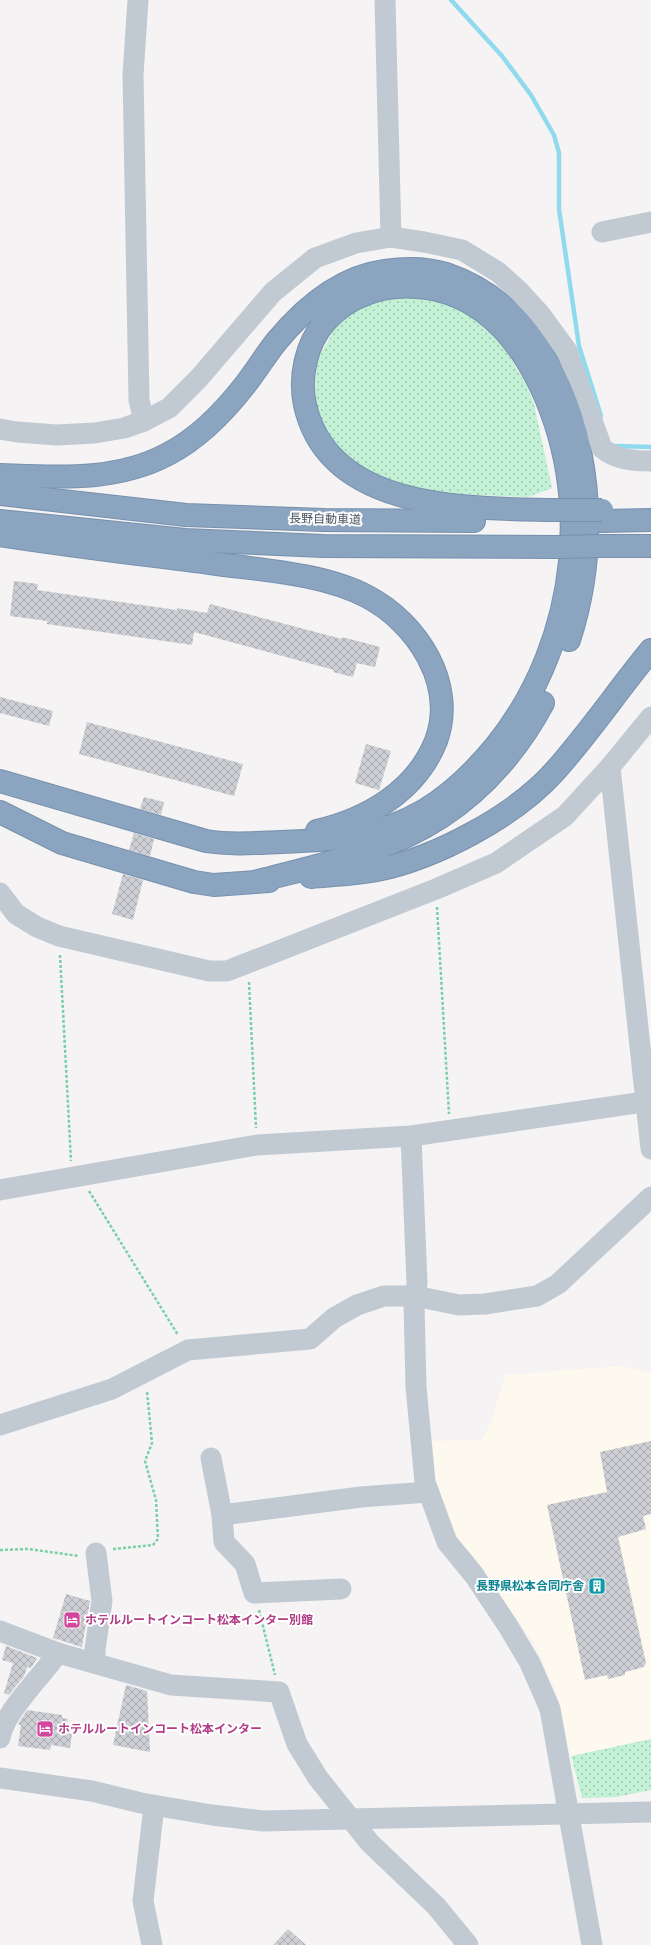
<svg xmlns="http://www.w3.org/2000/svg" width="651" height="1945" viewBox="0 0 651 1945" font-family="'DejaVu Sans','Noto Sans JP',sans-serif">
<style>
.commercial{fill:#fdf9ef}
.grass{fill:url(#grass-dots)}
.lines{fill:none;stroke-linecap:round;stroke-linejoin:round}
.stream{stroke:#90daee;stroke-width:4.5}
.building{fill:url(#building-cross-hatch)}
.highway-casing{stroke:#7690ad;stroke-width:24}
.path{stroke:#7ad0a6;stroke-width:2.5;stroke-dasharray:3 2;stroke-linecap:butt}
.minor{stroke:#c1cad2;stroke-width:21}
.highway{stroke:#8ba5c1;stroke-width:22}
.highway-bridge-casing{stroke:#7690ad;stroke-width:24;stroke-linecap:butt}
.highway-bridge{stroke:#8ba5c1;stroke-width:22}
.labels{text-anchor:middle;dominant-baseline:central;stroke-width:4;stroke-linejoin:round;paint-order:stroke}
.street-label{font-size:12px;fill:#4a5661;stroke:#fff}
.culture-label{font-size:12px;font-weight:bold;fill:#0d838f;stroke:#fff;text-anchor:end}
.hotel-label{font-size:12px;font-weight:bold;fill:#b23c85;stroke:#fff;text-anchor:start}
</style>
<defs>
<pattern id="grass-dots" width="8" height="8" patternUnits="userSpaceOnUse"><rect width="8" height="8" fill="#c3f1d5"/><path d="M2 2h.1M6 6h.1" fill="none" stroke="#a0c6b0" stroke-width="1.8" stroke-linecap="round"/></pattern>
<pattern id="building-cross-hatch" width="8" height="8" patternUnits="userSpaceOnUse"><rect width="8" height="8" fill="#cdcfd5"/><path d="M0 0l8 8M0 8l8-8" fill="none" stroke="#a8abb0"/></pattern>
</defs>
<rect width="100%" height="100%" fill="#f5f3f3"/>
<!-- commercial -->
<polygon class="commercial" points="621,1366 651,1373 651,1790 617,1797 582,1798 575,1777 557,1694 533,1641 464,1550 451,1529 435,1492 431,1441 482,1440 491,1422 505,1375"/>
<!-- grass -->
<g class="grass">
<polygon points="425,292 481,318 500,341 526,384 534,404 552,488 528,497 453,494 410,488 380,476 348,460 325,436 315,410 316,363 336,326 351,308 382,297"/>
<polygon points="651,1739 651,1790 617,1797 582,1798 571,1756"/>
</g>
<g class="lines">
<!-- stream -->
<g class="stream">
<polyline points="451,0 502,56 531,95 554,135 559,153 559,209 579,346 601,416"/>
<polyline points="616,446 651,447"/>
</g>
</g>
<!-- building -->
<g class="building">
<polygon points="14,581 38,584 37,590 177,610 177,608 207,613 210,604 342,639 342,637 380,647 375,667 357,663 353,677 333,672 334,670 194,632 192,645 47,624 47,621 10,616"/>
<polygon points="0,697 53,711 49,726 0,713"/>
<polygon points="87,722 243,764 234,796 79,754"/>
<polygon points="366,744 391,751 379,790 355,783"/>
<polygon points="144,797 164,802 161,815 140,809"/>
<polygon points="134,833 154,839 150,856 129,850"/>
<polygon points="123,874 143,880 133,920 112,914"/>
<polygon points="651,1441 651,1514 643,1516 646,1529 618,1537 646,1663 644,1667 625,1672 625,1675 608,1679 607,1675 585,1680 547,1505 607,1492 600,1452"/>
<polygon points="66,1594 90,1601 82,1647 53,1638"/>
<polygon points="6,1646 37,1658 31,1668 27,1667 24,1676 9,1695 4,1693 13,1663 2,1660"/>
<polygon points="126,1685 147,1691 150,1752 113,1745"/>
<polygon points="27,1710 62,1715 62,1718 68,1719 67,1726 73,1727 70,1748 51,1745 50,1750 18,1746 21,1725 18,1724"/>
<polygon points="288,1929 306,1945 273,1945"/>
</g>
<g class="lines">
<!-- highway casing -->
<g class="highway-casing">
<g id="highway">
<path d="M0,475c57,2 116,7 168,-21 31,-16 56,-42 77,-69 11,-14 20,-29 31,-43 28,-34 64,-65 109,-71 20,-3 42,-3 61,3 50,17 82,51 106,97 42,82 45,183 17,269"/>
<polyline points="0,494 186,515 324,520 474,521"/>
<polyline points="0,521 185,540 323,546 558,547"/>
<polyline points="601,521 651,520"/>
<path d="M0,535c70,11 140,19 210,28 50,7 113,10 158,34 49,26 89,87 68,144 -20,50 -68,78 -119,90"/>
<polyline points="600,546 651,546"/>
<path d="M0,781l206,60c25,4 50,2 75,1 54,-2 96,-4 144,-32 27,-16 50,-39 70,-63 86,-106 103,-264 34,-383 -25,-42 -62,-74 -112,-77 -34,-3 -70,9 -92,35 -19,22 -26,55 -20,83 24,107 164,103 249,105"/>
<polyline points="0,812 62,843 194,882 214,885 269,881"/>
<path d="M311,877c22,-2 45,-3 66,-7 59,-12 138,-54 178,-99 34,-38 63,-81 96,-121"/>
<path d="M255,882c38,-10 77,-19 114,-31 78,-25 135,-76 174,-148"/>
</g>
</g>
<!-- path -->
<g class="path">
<polyline points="437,907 449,1114"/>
<polyline points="60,955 71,1161"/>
<polyline points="249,982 256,1128"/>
<polyline points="89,1191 178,1335"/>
<polyline points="113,1549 153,1545 158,1539 156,1500 145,1461 152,1443 147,1391"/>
<polyline points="0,1550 28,1549 79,1556"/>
<polyline points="259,1610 275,1675"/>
</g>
<!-- minor -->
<g class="minor">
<polyline points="138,0 133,75 139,400 144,421"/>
<polyline points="385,0 391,237"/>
<polyline points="602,232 651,222"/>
<path d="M0,429l17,3 40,3 38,-2 29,-5 20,-7 25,-13 30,-30 74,-86 42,-34 41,-15 35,-6 33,5 38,8 36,22 21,19 21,23 27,37 35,97c14,12 32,13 49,13"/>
<polyline points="610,767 651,1149"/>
<polyline points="0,893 16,914 37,927 59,936 209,971 227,971 436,889 496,863 565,816 610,767 651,717"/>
<polyline points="411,1136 417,1283 414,1303 416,1387 425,1482 447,1542 474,1575 508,1626 530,1663 550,1709 592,1945"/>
<polyline points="0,1190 257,1145 411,1136 651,1101"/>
<polyline points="0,1425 112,1389 188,1350 310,1339 334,1318 357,1305 384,1296 415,1296 459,1305 485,1304 537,1296 558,1284 651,1197"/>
<polyline points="211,1458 222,1515 224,1542 245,1564 254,1593 341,1589"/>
<polyline points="222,1515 361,1497 428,1492"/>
<polyline points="0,1631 58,1653 171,1685 279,1692 297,1744 318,1778 370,1843 436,1906 468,1945"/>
<polyline points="95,1662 95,1649 102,1601 96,1553"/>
<path d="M0,1738c4,-26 42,-62 58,-85"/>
<polyline points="0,1778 92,1791 141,1803 212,1815 263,1821 651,1812"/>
<polyline points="152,1945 143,1901 154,1806"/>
</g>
<!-- highway -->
<use href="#highway" class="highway"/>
<!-- highway-bridge casing -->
<g class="highway-bridge-casing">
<g id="highway-bridge">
<polyline points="554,510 602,510"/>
<polyline points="558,547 600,546"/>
</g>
</g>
<!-- highway-bridge -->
<use href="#highway-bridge" class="highway-bridge"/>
</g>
<!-- icons -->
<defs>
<g id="building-square" transform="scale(0.9)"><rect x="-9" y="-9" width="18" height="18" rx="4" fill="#0f9aa8" stroke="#fff"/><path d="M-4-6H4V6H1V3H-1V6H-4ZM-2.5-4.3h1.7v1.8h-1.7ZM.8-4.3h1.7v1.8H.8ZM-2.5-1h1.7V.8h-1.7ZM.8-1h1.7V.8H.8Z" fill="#fff"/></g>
<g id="hotel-square" transform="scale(0.9)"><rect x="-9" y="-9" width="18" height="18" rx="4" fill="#d1479c" stroke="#fff"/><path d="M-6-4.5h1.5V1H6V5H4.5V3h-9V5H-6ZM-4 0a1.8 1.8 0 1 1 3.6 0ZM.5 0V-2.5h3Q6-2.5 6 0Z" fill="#fff"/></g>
</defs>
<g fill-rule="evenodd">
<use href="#building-square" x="597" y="1586"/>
<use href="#hotel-square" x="72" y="1620"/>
<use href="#hotel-square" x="45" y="1729"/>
</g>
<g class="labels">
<!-- street labels -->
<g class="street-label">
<text transform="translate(325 519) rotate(1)">長野自動車道</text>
</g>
<!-- culture labels -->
<g class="culture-label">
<text x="584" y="1586">長野県松本合同庁舎</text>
</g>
<!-- hotel labels -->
<g class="hotel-label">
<text x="85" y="1620">ホテルルートインコート松本インター別館</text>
<text x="58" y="1729">ホテルルートインコート松本インター</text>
</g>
</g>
</svg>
